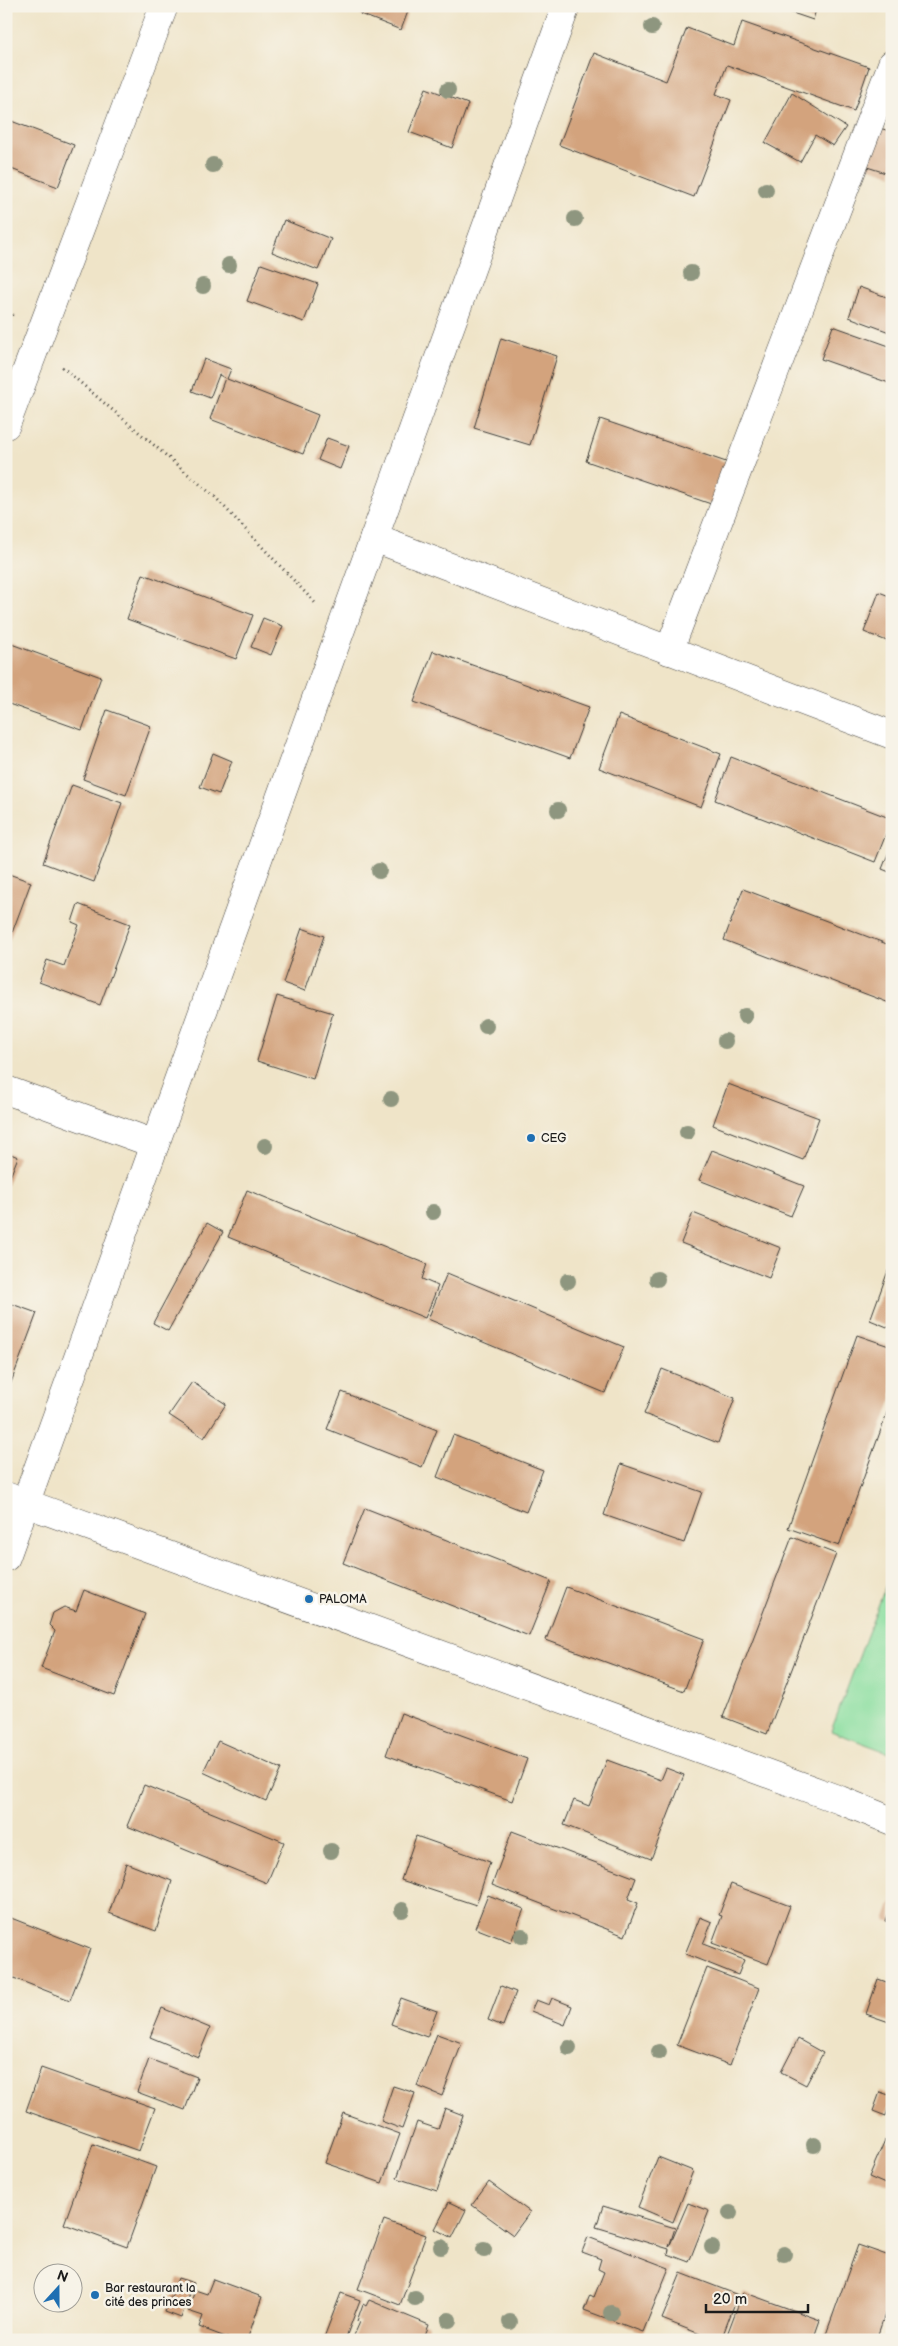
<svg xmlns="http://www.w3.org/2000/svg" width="898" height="2346" viewBox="0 0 898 2346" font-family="'Balsamiq Sans',sans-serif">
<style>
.green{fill:#8cdfa1;stroke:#547e5e}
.building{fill:#d3a37d}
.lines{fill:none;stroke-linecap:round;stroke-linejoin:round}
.minor-casing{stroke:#3c3a36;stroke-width:29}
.path{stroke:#3c3a36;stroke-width:3;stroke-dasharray:1 4;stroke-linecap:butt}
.minor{stroke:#fff;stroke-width:28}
.tree{fill:#8e967f}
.poi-dot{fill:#1f6fb2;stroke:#f7f3e8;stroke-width:2}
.labels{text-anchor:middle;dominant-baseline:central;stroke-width:5;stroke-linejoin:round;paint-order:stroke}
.poi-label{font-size:12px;fill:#1c1c1c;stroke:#f7f3e8;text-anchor:start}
</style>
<rect width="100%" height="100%" fill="#f7f3e8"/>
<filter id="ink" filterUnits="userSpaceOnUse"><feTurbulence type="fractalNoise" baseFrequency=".02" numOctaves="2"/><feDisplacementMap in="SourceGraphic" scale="10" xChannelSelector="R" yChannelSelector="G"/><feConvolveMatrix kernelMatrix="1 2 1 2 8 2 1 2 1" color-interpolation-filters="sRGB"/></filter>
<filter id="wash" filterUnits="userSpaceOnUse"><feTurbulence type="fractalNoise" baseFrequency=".0096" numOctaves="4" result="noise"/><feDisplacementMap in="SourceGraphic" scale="20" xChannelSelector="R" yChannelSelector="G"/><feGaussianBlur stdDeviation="1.12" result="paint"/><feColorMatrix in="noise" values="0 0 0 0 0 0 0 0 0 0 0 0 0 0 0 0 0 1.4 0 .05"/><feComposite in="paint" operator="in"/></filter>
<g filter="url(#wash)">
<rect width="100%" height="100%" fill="#efe4c8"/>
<!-- green -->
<polygon class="green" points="892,1569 892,1754 831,1731"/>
<g id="blocks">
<!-- building -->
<g class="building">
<polygon points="363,6 410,6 401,30 360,14"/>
<polygon points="772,6 817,6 813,20"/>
<polygon points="742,22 869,67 854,111 727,65 716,94 731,100 694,197 559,145 594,53 666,81 687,28 734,46"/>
<polygon points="426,88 468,104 452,148 409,132"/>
<polygon points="792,93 846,127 833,146 815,135 800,162 765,143"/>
<polygon points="6,119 74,145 58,187 6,167"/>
<polygon points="877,127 892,132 892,175 864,166"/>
<polygon points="284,220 331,239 318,270 272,252"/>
<polygon points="261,264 318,284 304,322 247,301"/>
<polygon points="859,287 892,299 892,333 849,317"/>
<polygon points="833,326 892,347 892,384 821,359"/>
<polygon points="501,338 557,356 530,445 474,428"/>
<polygon points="204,359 231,369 227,379 318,415 303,454 210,419 225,378 219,375 210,398 192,391"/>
<polygon points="600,419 729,463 714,505 586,461"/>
<polygon points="327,438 349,446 340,469 318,460"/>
<polygon points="143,574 253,615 236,659 127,619"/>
<polygon points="879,592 892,597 892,643 864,632"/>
<polygon points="263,618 283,626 271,655 251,647"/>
<polygon points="6,642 101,677 82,730 6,703"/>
<polygon points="433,651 589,707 570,758 414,702"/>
<polygon points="107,710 151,726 126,795 83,779"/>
<polygon points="619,715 721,754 701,807 599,768"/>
<polygon points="213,753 232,761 219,794 200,787"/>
<polygon points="731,757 892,819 875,862 715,800"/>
<polygon points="72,785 122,803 94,882 43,863"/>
<polygon points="892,844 892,873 882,869"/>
<polygon points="6,873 31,882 6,949"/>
<polygon points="743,889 892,946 892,1004 724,940"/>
<polygon points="78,904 130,924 100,1005 39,982 47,960 64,966 79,925 72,922"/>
<polygon points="302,928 324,936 305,991 283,983"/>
<polygon points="277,996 333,1013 313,1079 257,1061"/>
<polygon points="728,1084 819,1118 803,1160 713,1125"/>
<polygon points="712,1150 804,1186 791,1216 699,1180"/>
<polygon points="6,1152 18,1157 6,1187"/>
<polygon points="247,1190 427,1264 422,1279 438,1286 425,1318 228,1237"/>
<polygon points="693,1213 781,1248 769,1278 681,1243"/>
<polygon points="207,1223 223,1232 168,1331 153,1323"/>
<polygon points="892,1260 892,1329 870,1320"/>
<polygon points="447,1273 624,1347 605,1393 428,1319"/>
<polygon points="6,1302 37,1313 6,1396"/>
<polygon points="857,1335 892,1347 892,1399 839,1546 788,1528"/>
<polygon points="662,1369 735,1398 718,1443 644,1414"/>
<polygon points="192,1382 226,1404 204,1438 169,1415"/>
<polygon points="342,1392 437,1430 422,1467 327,1429"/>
<polygon points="453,1435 543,1470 526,1512 437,1477"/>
<polygon points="621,1464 702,1492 684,1543 604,1515"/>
<polygon points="365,1508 551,1581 529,1636 343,1563"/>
<polygon points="792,1537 836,1554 767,1734 723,1717"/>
<polygon points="566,1587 704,1639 684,1691 546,1640"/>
<polygon points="84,1590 145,1614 114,1696 41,1668 55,1631 49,1625 53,1613 64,1607 76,1611"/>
<polygon points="401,1713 527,1759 512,1801 386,1755"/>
<polygon points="218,1741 281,1769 266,1801 203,1772"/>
<polygon points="607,1760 661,1780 666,1768 684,1775 651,1859 564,1825 574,1800 589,1806"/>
<polygon points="144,1785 284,1842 267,1883 127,1826"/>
<polygon points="512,1831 636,1878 628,1899 638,1903 625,1936 492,1885"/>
<polygon points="416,1836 490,1862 476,1905 401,1880"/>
<polygon points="126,1863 172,1881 156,1931 109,1913"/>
<polygon points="731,1884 790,1906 768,1964 712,1943 722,1916 719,1915"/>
<polygon points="488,1895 524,1909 511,1942 475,1928"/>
<polygon points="892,1902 892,1923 885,1921"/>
<polygon points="6,1916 90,1949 70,2000 6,1975"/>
<polygon points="700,1917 712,1922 703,1944 744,1960 738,1975 685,1954"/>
<polygon points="707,1968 759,1988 730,2065 677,2045"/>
<polygon points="878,1979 892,1984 892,2023 866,2014"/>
<polygon points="501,1986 516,1992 503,2026 488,2020"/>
<polygon points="401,1998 437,2011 427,2037 391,2024"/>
<polygon points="552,1998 572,2006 565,2025 531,2011 536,2000 549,2005"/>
<polygon points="162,2008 210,2028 198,2057 150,2037"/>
<polygon points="437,2034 462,2043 442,2096 417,2086"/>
<polygon points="798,2039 823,2053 806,2085 781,2072"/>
<polygon points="149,2059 197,2077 185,2110 137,2092"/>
<polygon points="41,2068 155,2108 139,2151 26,2111"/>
<polygon points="393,2086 415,2093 402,2129 381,2121"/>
<polygon points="880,2092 892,2096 886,2116 873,2111"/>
<polygon points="445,2108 463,2115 437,2191 397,2178 417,2122 438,2129"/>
<polygon points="343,2113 400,2134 382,2183 325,2163"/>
<polygon points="885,2140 892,2143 892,2187 869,2177"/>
<polygon points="93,2144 156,2167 127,2247 64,2224"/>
<polygon points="658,2157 693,2171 673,2222 638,2207"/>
<polygon points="489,2182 530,2212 513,2235 472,2205"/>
<polygon points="449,2202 466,2210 452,2238 435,2229"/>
<polygon points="688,2203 709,2211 689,2262 668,2254 669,2249 596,2227 603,2206 675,2228 669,2247"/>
<polygon points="384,2220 426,2235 400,2305 358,2289"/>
<polygon points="588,2237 669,2268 643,2332 584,2310 590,2295 594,2297 604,2272 598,2269 601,2259 582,2252"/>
<polygon points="858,2245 892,2257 892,2294 876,2340 824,2340"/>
<polygon points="681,2273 738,2295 721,2340 715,2340 662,2319"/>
<polygon points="178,2278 194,2283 181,2318 165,2312"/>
<polygon points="213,2279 262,2297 247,2340 233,2340 199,2327 203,2316 188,2311 195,2290 207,2294"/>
<polygon points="743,2292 820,2320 813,2340 725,2340"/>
<polygon points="341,2293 360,2300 345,2340 323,2340"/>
<polygon points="369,2300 429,2325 423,2340 352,2340 360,2322 357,2321 363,2304 366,2306"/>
</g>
</g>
</g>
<g filter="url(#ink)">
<use href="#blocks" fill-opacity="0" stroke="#3c3a36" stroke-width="1"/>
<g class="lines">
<!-- minor casing -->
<g class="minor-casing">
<g id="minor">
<polyline points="6,425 164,6"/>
<polyline points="374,538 892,735"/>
<polyline points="669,651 892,64"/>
<polyline points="6,1090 155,1144"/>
<polyline points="6,1496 840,1800 892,1821"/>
<polyline points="6,1557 566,6"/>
</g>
</g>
<!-- path -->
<g class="path">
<polyline points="6,307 14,316"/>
<polyline points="62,367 215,497 317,605"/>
</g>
<!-- minor -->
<use href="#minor" class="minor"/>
</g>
<!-- trees -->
<g class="tree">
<circle cx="652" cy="27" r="8"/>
<circle cx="448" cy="90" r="8"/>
<circle cx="213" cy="165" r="8"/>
<circle cx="766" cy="190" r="8"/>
<circle cx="575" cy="219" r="8"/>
<circle cx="229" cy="265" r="8"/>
<circle cx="691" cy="273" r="8"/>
<circle cx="203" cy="286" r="8"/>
<circle cx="558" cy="810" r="8"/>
<circle cx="379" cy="871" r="8"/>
<circle cx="745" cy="1016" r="8"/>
<circle cx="486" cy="1026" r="8"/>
<circle cx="725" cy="1041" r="8"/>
<circle cx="391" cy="1099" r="8"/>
<circle cx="687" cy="1132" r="8"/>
<circle cx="265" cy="1146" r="8"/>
<circle cx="433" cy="1212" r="8"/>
<circle cx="657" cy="1279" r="8"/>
<circle cx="568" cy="1281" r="8"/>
<circle cx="331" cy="1851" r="8"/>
<circle cx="402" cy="1910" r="8"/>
<circle cx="522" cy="1936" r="8"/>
<circle cx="569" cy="2048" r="8"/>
<circle cx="659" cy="2052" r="8"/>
<circle cx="814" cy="2145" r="8"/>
<circle cx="730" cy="2213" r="8"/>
<circle cx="441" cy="2247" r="8"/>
<circle cx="712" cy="2247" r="8"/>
<circle cx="484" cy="2250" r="8"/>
<circle cx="784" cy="2254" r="8"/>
<circle cx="415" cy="2298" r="8"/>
<circle cx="611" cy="2313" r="8"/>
<circle cx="449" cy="2320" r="8"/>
<circle cx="510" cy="2322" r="8"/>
</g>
</g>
<!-- markers -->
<g class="poi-dot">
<circle cx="531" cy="1138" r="5"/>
<circle cx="309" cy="1599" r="5"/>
<circle cx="95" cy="2295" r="5"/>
</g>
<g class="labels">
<!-- poi labels -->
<g class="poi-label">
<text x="541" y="1138">CEG</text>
<text x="319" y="1599">PALOMA</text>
<text x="105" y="2288">Bar restaurant la<tspan x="105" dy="14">cité des princes</tspan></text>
</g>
</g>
<!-- margin -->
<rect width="898" height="2346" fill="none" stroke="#f7f3e8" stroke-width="25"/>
<!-- north arrow -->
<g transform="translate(58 2288) rotate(21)"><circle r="24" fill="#f7f3e8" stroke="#9f9d96"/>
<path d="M0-4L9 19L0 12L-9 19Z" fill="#1f6fb2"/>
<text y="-8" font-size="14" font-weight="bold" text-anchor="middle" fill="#1c1c1c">N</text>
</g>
<!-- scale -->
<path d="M706 2304v8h102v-8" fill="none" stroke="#1c1c1c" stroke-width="2.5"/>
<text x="713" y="2304" font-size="15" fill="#1c1c1c" stroke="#f7f3e8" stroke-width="4" paint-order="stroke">20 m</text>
</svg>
